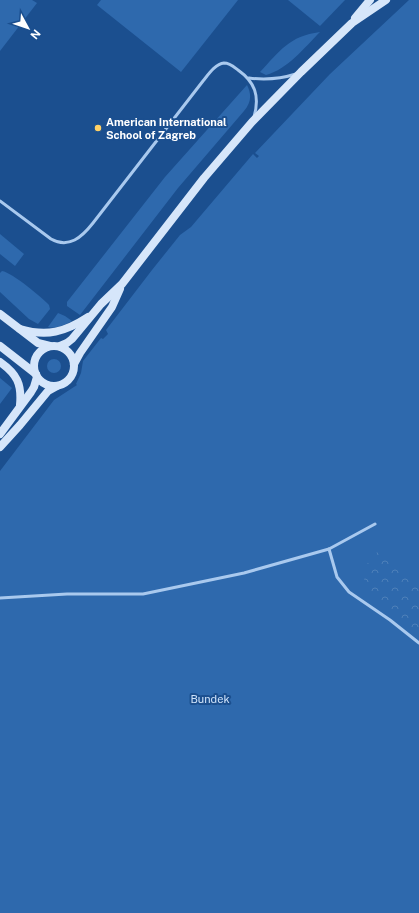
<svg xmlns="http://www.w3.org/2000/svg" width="419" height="913" viewBox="0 0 419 913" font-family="'Public Sans',sans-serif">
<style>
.green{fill:#2e69ad}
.forest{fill:url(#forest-crowns)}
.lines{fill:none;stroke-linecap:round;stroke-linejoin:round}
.lane{stroke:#a9c9ee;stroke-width:3}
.secondary{stroke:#d6e6fa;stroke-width:8}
.poi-dot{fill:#ffd166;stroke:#1b4f8f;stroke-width:1.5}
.labels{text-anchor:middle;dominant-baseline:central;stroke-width:4;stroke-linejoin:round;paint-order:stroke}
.poi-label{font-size:11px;font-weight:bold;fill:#fff;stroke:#1b4f8f;text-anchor:start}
.park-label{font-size:11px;fill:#cfe3fa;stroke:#1b4f8f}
</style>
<defs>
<pattern id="forest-crowns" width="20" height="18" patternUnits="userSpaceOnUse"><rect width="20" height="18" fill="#2e69ad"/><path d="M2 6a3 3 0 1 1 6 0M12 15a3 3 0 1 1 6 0" fill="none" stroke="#4d80b9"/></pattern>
</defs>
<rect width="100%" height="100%" fill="#1b4f8f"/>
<!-- green -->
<g class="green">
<polygon points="0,0 32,0 37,3 0,51"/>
<polygon points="101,0 238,0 181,72 97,5"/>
<polygon points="288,0 345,0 320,26"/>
<polygon points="409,0 419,0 419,913 0,913 0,471 54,400 77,385 76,384 81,373 83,361 101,338 103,339 108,334 106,330 152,270 180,235 191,227 253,154 257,158 259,156 255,153 330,74"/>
<path d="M320,32c-16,16 -32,37 -54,43l-6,-3c20,-21 29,-36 60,-40z"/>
<path d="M247,85c5,10 4,18 -3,26l-66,77 -98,127 -13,-9v-4l98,-125z"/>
<polygon points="0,234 24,254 15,266 0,254"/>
<path d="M2,271c11,2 39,26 47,34l1,4 -12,15 -9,-5 -29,-27v-19z"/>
<path d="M58,313l7,3 7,5c-8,4 -16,8 -24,6z"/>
<circle cx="54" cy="366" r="7"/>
<polygon points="0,378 12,388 0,404"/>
</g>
<!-- forest -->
<polygon class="forest" points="379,550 419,582 419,636 363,589 366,565"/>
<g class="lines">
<!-- lane -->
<g class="lane">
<path d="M249,78c16,2 31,1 47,-4"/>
<path d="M0,201l51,38c18,10 31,-2 42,-16l110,-142c5,-6 12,-17 21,-18 6,0 10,4 14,7 17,12 22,26 16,47"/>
<polyline points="329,549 337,577 349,592 390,620 419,643"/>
<polyline points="0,598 67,594 143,594 244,573 329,549 375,524"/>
</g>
<!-- secondary -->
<g class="secondary">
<polyline points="355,18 370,0"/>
<polyline points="0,314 38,343 50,346"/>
<path d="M20,329c27,8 45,3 68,-12"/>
<polyline points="0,346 36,374"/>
<polyline points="60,346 67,343 72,339 101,304 122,284 204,178 252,122 301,72 352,23 386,0"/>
<circle cx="54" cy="366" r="20"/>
<path d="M0,362c17,12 22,22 20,43"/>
<polyline points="74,364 80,353 112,307 120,289"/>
<polyline points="0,434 31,392 34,387 37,377"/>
<polyline points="0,447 20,425 48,391 57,386"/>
</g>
</g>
<!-- markers -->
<circle class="poi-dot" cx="98" cy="128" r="4"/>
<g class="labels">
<!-- poi labels -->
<g class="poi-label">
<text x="106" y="122">American International<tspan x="106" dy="13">School of Zagreb</tspan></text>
</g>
<!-- park labels -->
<g class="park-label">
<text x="210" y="699">Bundek</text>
</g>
</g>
<!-- north arrow -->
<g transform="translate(28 28) rotate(130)" stroke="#1b4f8f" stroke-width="3" paint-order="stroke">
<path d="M0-3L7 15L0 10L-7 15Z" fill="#ffffff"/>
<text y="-6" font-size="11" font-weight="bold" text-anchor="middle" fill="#ffffff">N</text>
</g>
</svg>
